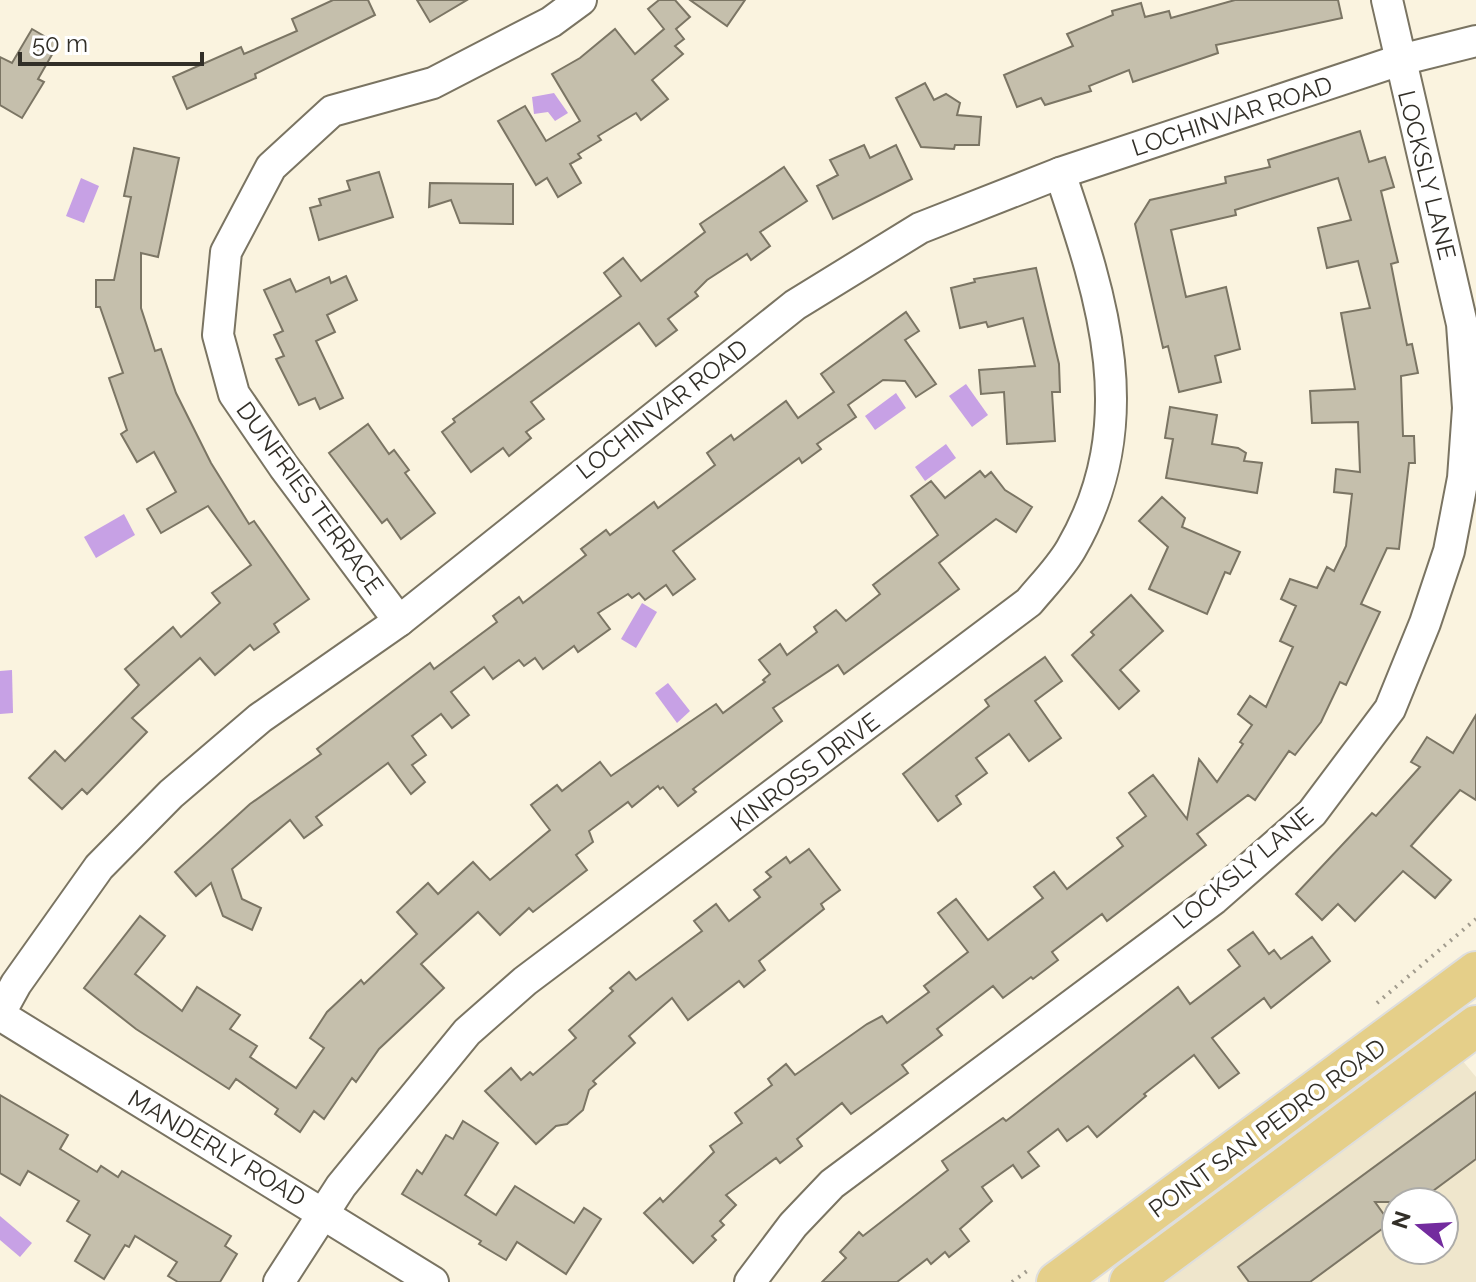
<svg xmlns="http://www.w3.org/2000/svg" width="1476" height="1282" viewBox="0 0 1476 1282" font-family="Raleway,sans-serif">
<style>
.built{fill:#efe6cc;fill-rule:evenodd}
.water{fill:#c7a1e5}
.building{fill:#c5bfac;stroke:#7b7564;stroke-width:2}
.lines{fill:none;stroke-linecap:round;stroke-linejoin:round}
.minor-casing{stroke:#7a7462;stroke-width:34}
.major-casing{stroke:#dededd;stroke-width:44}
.path{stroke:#a19b8d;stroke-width:4;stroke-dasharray:2 6;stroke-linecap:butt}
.minor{stroke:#fff;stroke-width:30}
.major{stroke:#e5cf89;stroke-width:40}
.labels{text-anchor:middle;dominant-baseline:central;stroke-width:8;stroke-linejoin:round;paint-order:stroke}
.street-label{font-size:24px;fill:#322f28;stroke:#fff}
</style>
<rect width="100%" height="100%" fill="#faf3df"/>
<!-- built -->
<path class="built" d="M1462,1060l14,17v205h-312zM1396,1202h48v48h-48z"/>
<!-- water -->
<g class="water">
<polygon points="554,93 568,113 555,121 548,112 534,114 532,97"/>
<polygon points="81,178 99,186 84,223 66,216"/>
<polygon points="966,384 988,415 972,427 949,396"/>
<polygon points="896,393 906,408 875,430 865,416"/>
<polygon points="946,444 956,458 925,481 915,467"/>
<polygon points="124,514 135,535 96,558 84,537"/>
<polygon points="642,603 657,612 636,648 621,639"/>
<polygon points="12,670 13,713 0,714 0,671"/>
<polygon points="668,683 690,711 677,723 655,693"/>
<polygon points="0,1216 32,1243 20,1257 0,1240"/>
</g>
<!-- building -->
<g class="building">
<polygon points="333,0 368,0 375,15 255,74 256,78 187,109 173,77 241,47 244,54 297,31 292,19"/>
<polygon points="417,0 467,0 430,22"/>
<polygon points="659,0 675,0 690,17 676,29 684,39 675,46 683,54 652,80 668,99 641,120 636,113 598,136 601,140 578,154 581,158 570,164 581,183 558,197 547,178 536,185 498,121 525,106 546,141 580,121 552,74 580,58 615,29 635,54 664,29 648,9"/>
<polygon points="690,0 745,0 727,26"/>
<polygon points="1235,0 1338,0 1342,18 1216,45 1218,53 1133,82 1129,70 1089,86 1091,91 1045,105 1041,98 1017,107 1004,75 1073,46 1067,34 1113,15 1112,11 1141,3 1145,17 1169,11 1171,18"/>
<polygon points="32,29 58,44 38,79 44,82 22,118 0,105 0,57 12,63"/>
<polygon points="925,83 934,100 946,94 960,103 957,115 981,117 979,145 955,145 954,149 921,147 896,98"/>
<polygon points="1360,131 1369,162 1385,157 1394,187 1381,191 1398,262 1391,264 1407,345 1412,344 1418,373 1401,376 1403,436 1414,436 1415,463 1409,463 1399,549 1387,548 1361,604 1380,612 1346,685 1340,682 1321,722 1295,755 1289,751 1255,800 1248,795 1197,834 1206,845 1107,921 1102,914 1052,952 1058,960 1033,979 1031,977 1003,998 993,986 937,1029 942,1035 902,1065 908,1073 851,1114 842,1103 797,1139 802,1146 780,1163 776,1158 726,1195 736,1205 720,1221 724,1225 712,1236 716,1240 693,1263 644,1213 660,1198 663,1202 714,1152 710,1146 742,1123 735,1113 772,1085 768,1079 786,1064 795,1075 867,1024 882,1016 887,1023 929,992 924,986 968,952 938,913 956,899 988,940 1043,898 1034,887 1054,872 1067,889 1123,846 1117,838 1146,816 1129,793 1153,775 1187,819 1199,759 1217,782 1243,744 1240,742 1252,725 1238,714 1250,696 1266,707 1293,647 1280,641 1296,606 1281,599 1290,579 1317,588 1327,567 1334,571 1346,546 1352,494 1334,492 1336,469 1360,472 1358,422 1312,423 1310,391 1355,389 1341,313 1370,308 1358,261 1327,268 1318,228 1351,220 1338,178 1235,210 1236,215 1171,230 1186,297 1226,287 1240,349 1215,356 1221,382 1179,392 1168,346 1163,348 1135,224 1150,200 1226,183 1225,177 1270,167 1268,160"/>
<polygon points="864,145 870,158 896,145 912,179 833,219 817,186 838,175 830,160"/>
<polygon points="134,148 179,158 158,257 141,253 141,308 155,351 161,349 176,393 211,463 249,524 254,521 309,599 274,624 279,632 254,650 250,645 215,675 200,658 132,718 147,732 87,794 82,789 62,809 29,778 55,751 65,761 139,685 125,669 173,627 181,637 220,603 212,593 251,565 208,506 161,533 147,509 176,492 154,452 137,462 121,434 127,430 109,378 123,373 100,307 96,307 96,280 114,280 131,197 124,196"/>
<polygon points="784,167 807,201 760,232 770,246 751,260 747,254 707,280 695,292 698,296 668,319 677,330 656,346 639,323 531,402 544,419 526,432 531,438 509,456 503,448 471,472 442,432 455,422 453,419 621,296 604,273 623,258 641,281 705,232 700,224"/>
<polygon points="379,172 393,217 319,240 310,208 321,205 319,199 350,190 347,181"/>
<polygon points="430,183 513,184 513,224 460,223 451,200 429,207"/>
<polygon points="1036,268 1059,364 1060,392 1052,392 1055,441 1007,444 1004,392 981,394 979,370 1035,366 1023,318 988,327 986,322 960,328 951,288 975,282 974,279"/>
<polygon points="346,276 357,300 327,315 335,332 316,341 343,398 320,409 315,398 299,405 276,359 284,356 274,335 283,331 264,290 290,279 296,292 329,277 331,283"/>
<polygon points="906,312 919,331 905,340 936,384 916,397 905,381 883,380 848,405 856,417 817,444 821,449 802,463 799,458 673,551 695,579 673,595 666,585 645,600 639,593 632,598 628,594 598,613 610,629 578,652 574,646 543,669 535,658 524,666 519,660 493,679 484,667 451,692 469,715 452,728 441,714 412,736 426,755 412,765 425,782 411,794 388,763 316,817 322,825 304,838 290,820 232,869 242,899 261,908 252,930 223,916 211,883 196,896 175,872 250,804 321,754 317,749 430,663 434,669 497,622 493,616 519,597 523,603 586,555 581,549 606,530 610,535 654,502 658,508 715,465 707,453 731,435 734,440 786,401 798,418 834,392 821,374"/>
<polygon points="1170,407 1217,415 1212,444 1238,448 1246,453 1244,461 1262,463 1257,493 1166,478 1173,439 1165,438"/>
<polygon points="368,424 389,454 394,450 409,470 405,473 435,513 401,539 387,519 382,523 329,453"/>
<polygon points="980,471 985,477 991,472 1005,490 1032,507 1016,532 996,519 939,563 959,589 844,674 838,665 773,708 782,721 693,789 696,792 678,806 663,787 660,789 658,786 632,807 628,802 589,831 593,842 576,855 587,870 533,912 529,908 500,935 478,912 421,964 444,988 379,1049 356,1082 352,1078 324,1119 314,1111 300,1132 275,1114 278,1109 236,1079 229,1089 136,1029 84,988 140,916 165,936 135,974 182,1011 197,987 240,1015 230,1029 257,1046 250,1057 296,1088 324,1048 310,1038 327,1012 361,980 364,984 417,934 397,912 428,883 438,894 473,862 490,880 550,830 531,805 557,785 562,791 600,762 611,776 716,704 723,713 765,682 763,680 770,674 759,660 780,644 787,655 817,632 814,627 836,610 846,621 880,594 873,585 938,535 911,496 931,481 945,498"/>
<polygon points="1162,497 1185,518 1182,527 1240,552 1230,574 1225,572 1207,614 1149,589 1168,547 1139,521"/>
<polygon points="1131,595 1163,631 1120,670 1139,691 1119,709 1072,655 1094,635 1091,632"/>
<polygon points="1045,657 1062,681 1035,701 1061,738 1029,761 1009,734 976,758 987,773 956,796 961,804 938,821 903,774 989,706 985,700"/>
<polygon points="1476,715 1476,800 1460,790 1411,846 1451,880 1435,898 1403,871 1355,921 1338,904 1322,920 1296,894 1372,813 1376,816 1420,767 1411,762 1427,737 1453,753"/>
<polygon points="809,849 840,890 821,904 824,909 759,961 765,970 744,987 739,981 688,1020 672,998 629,1036 635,1043 593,1081 596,1084 589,1090 583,1110 567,1124 556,1126 536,1144 485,1091 511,1068 521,1080 530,1072 533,1075 576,1038 569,1030 613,991 610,988 629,972 636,980 702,931 694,921 716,904 729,921 760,897 754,890 771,877 766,872 786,857 790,863"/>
<polygon points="1253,932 1269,954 1274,950 1281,959 1312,937 1330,961 1271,1008 1264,998 1212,1038 1239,1073 1219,1088 1194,1055 1144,1094 1146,1096 1097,1137 1088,1126 1067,1141 1058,1129 1028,1152 1039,1166 1022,1178 1013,1165 982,1187 992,1201 960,1229 969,1241 949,1257 945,1252 931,1264 927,1259 897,1282 822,1282 846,1258 840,1252 859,1232 863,1236 948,1170 942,1161 1003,1118 1006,1121 1178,987 1190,1004 1240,966 1228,950"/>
<polygon points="1476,1092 1476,1159 1418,1202 1375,1202 1390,1223 1310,1282 1249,1282 1238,1267"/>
<polygon points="0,1095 68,1135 60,1149 97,1172 101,1166 118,1177 122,1171 231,1236 225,1246 237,1254 220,1282 178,1282 168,1276 177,1262 135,1236 129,1247 125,1245 104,1279 75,1261 90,1235 67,1221 79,1201 28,1171 20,1185 0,1173"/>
<polygon points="463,1121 498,1143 465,1195 496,1215 515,1186 574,1223 584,1208 601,1219 566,1274 517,1242 506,1260 479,1244 481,1241 402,1194 417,1170 422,1174 446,1135 453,1139"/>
</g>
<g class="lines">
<!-- minor casing -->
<g class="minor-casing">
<g id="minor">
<polyline points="399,621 284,467 234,394 218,335 226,252 271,167 332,111 433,83 551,22 581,0"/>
<polyline points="0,1013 16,984 99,867 171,794 260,718 399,621 795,305 920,228 1060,173 1400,60 1476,41"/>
<polyline points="0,1015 433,1282"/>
<path d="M279,1282l62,-96 126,-154 58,-51 504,-379c14,-17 31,-34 42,-53 73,-126 32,-249 -11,-376"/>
<polyline points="750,1282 793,1225 832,1184 1214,899 1312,813 1390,709 1425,623 1449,551 1463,478 1468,408 1462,324 1387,0"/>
</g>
</g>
<!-- major casing -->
<g class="major-casing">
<g id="major">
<polyline points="1057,1282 1476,972"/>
<polyline points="1130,1282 1476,1026"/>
</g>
</g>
<!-- path -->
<g class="path">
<polyline points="1377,1003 1476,919"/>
<polyline points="1012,1282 1027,1271"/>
</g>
<!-- minor -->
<use href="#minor" class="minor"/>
<!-- major -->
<use href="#major" class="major"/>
</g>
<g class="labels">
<!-- street labels -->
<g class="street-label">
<text transform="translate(1232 116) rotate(-18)">LOCHINVAR ROAD</text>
<text transform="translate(1427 175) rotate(76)">LOCKSLY LANE</text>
<text transform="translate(662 409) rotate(-38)">LOCHINVAR ROAD</text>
<text transform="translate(310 498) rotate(54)">DUNFRIES TERRACE</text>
<text transform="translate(805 772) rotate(-37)">KINROSS DRIVE</text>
<text transform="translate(1243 868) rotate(-40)">LOCKSLY LANE</text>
<text transform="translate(1267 1128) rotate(-36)">POINT SAN PEDRO ROAD</text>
<text transform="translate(217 1148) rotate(31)">MANDERLY ROAD</text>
</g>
</g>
<!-- north arrow -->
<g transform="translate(1420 1226) rotate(288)"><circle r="38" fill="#ffffff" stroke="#adaca9" stroke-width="2"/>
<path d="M0-6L14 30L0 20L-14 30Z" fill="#732b9e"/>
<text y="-12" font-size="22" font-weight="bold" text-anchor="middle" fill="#322f28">N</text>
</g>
<!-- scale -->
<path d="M20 52v12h182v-12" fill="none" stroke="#322f28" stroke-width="4"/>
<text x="32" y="52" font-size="24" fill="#322f28" stroke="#ffffff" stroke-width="6" paint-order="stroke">50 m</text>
</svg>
